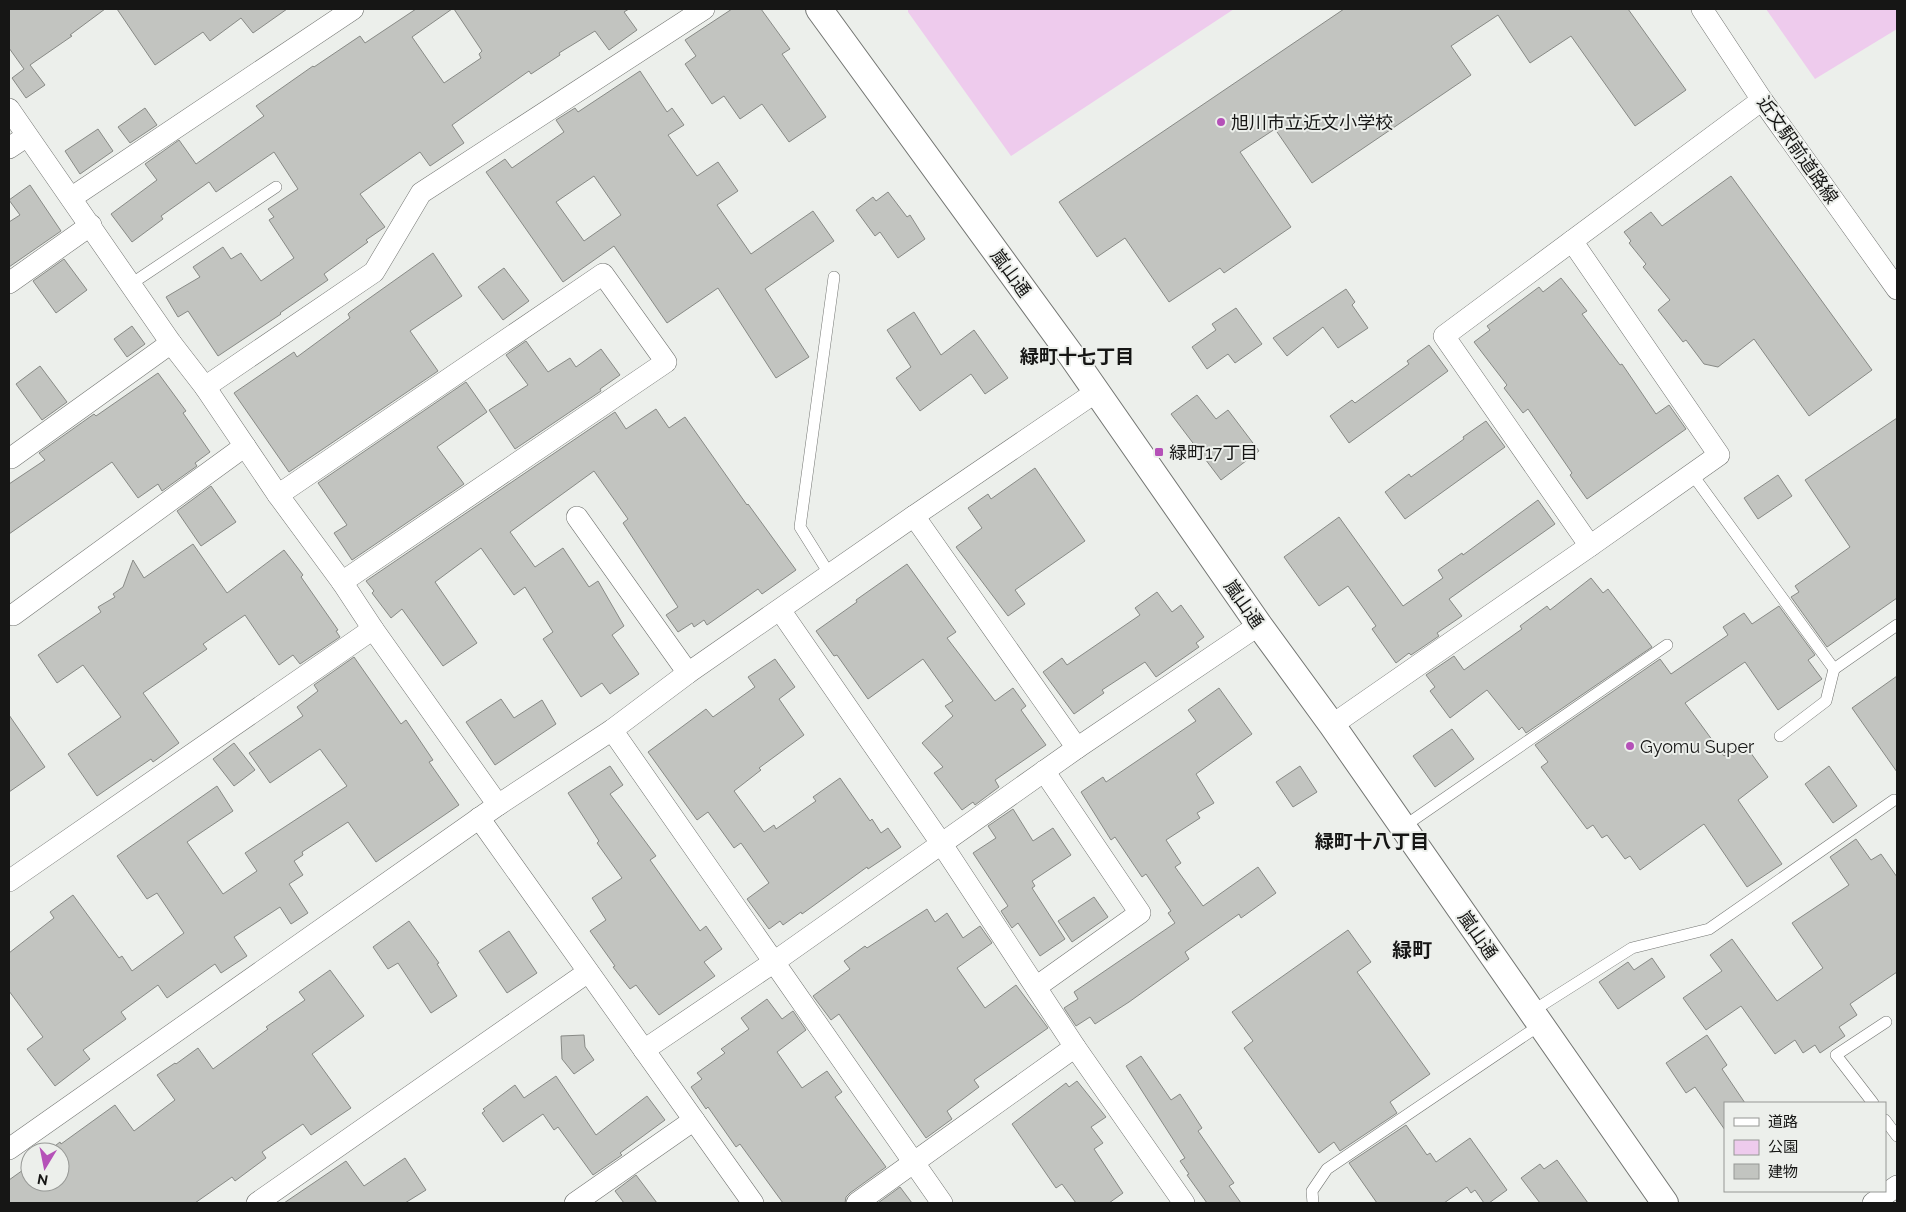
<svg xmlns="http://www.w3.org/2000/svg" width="1906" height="1212" viewBox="0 0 1906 1212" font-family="Raleway,'Noto Sans JP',sans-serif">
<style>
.green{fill:#eecbed}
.building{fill:#c2c4c0;stroke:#888a86;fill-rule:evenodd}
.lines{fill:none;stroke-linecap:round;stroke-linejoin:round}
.service-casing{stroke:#737572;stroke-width:12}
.minor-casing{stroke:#737572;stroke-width:22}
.tertiary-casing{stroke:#737572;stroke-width:28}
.service{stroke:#fff;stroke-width:11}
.minor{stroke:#fff;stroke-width:21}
.tertiary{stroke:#fff;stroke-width:26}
.poi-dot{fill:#b551b8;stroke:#ecefeb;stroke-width:2}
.labels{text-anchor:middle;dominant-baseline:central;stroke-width:4;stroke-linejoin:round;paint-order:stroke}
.poi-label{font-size:18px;fill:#161615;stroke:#ecefeb;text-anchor:start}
.street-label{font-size:18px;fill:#161615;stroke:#ecefeb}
.neighbourhood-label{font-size:19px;font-weight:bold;fill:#161615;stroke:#ecefeb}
.quarter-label{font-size:20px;font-weight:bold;fill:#161615;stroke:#ecefeb}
</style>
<rect width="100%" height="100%" fill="#ecefeb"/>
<!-- green -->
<g class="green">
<polygon points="908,9 1234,9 1011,156 908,12"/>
<polygon points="1766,9 1897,9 1897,29 1815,79"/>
</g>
<!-- building -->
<g class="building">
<polygon points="9,9 105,9 70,35 72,36 30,65 45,85 26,98 12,78 24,69 9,48"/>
<polygon points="117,9 287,9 253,33 241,18 210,41 203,32 155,65"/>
<polygon points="416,9 452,9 412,37 444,83 481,58 479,54 482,51 454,9 629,9 624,12 637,30 609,50 595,31 559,53 560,55 531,74 529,71 452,125 464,143 430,166 420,152 360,194 385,227 366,240 368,242 324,274 328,280 280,313 281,314 218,356 188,311 178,317 166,297 200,277 193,267 223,247 231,259 241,253 261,281 294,258 269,220 274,217 268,209 298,189 274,152 216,192 209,182 161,216 163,219 132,242 111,214 157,180 145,164 179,140 196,164 264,116 256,106 313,66 314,67 360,36 365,43"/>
<polygon points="732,9 761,9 790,49 782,54 826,117 789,142 762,104 740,119 724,96 712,104 685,64 696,56 685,40"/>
<polygon points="1344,9 1628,9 1686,90 1635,126 1571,36 1530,63 1498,15 1451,46 1471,75 1312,183 1275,129 1240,152 1291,227 1224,273 1220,268 1169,302 1125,238 1097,257 1059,202"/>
<path d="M640,71l27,41 5,-4 12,17 -16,10 29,41 21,-14 20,29 -21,14 34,49 62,-43 21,30 -69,48 44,68 -33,21 -58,-90 -51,35 -53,-77 -51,36 -77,-110 19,-13 7,9 52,-36 -8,-12 19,-12 3,4zM594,176l27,39 -37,26 -28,-39z"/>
<polygon points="145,108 157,125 130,143 118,127"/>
<polygon points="98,129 113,151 80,174 65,151"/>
<polygon points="1731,176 1872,370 1809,416 1754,339 1718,367 1704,364 1686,340 1683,342 1658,310 1670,300 1643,267 1646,264 1629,243 1631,241 1624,232 1651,212 1662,226"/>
<polygon points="30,185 61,231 9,267 9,222 20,215 9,200"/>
<polygon points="888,192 907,217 910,215 925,239 898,258 880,232 875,236 856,210 873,197 876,201"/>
<polygon points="433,253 462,296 410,331 438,371 289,472 234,393 294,352 297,357 350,318 348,314 350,312"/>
<polygon points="64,259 87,290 56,313 33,281"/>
<polygon points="504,268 529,301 503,320 478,287"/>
<polygon points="1561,278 1587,311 1582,314 1620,365 1622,364 1656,414 1669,405 1686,429 1587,499 1570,475 1572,473 1528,409 1523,413 1504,388 1507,385 1474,342 1490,330 1487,326 1539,287 1543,292"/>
<polygon points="1346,289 1355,302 1352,305 1368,328 1338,348 1323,327 1287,356 1273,338"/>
<polygon points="1236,308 1262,344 1235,363 1228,354 1207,369 1192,347 1216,330 1212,324"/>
<polygon points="914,312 941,355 974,330 1008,378 985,394 971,374 920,411 896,378 911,367 887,330"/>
<polygon points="132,326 145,344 127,357 114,339"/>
<polygon points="526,341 548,372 570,358 576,367 601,349 620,375 600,389 601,391 515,449 489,410 528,385 506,355"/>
<polygon points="1429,345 1448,371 1349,443 1330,416 1352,400 1355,403 1409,364 1407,361"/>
<polygon points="40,366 67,402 42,420 16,384"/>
<polygon points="158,373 186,411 183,413 210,452 195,463 197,466 162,491 158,484 138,498 112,462 9,534 9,484 45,460 39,453 94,414 96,416"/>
<polygon points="466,382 487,412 437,447 464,484 352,560 334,533 347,525 318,483"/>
<polygon points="1197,395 1216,419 1228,410 1259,451 1221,480 1171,414"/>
<polygon points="656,409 669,428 685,417 747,505 748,504 796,570 762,594 758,589 707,625 704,620 694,627 692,623 678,632 666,615 678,607 623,523 628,519 594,471 510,532 535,567 563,548 589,587 598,581 624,626 612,635 639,674 610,694 602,683 581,697 543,639 553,632 525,587 514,595 481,548 435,582 477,643 443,666 402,609 391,618 372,593 374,591 366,581 615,412 626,429"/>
<polygon points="1897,418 1897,598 1827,647 1791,597 1799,592 1795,586 1850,547 1805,480"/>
<polygon points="1486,421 1505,447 1405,519 1385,492 1409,474 1411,477 1464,439 1463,437"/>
<polygon points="1035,468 1085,541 1015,590 1025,604 1008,616 956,547 982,528 968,508 988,494 991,499"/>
<polygon points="1778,475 1792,496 1758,519 1744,498"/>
<polygon points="211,486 236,522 201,546 177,511"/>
<polygon points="1538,500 1555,524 1449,599 1462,616 1437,633 1439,636 1411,655 1409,653 1396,663 1372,629 1376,626 1348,586 1319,606 1284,557 1339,517 1403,606 1443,578 1438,570 1462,553 1463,555"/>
<polygon points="193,544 227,593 284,550 303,575 301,577 338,630 336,631 340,637 300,664 293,655 279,665 245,615 203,644 207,649 143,693 179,743 153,762 151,759 97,796 68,754 121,717 83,665 57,683 38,655 101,612 98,607 115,597 113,594 123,587 133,560 144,578"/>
<polygon points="907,564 956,632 947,638 995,701 1013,688 1026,706 1021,710 1046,745 995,780 999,787 975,805 973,802 962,810 934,773 943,767 922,743 953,716 945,706 953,701 923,659 868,699 837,655 834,656 816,631 857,602 856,600"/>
<polygon points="1591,578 1603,593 1608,589 1652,647 1526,733 1522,727 1519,730 1487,690 1450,718 1430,691 1435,687 1426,675 1454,656 1464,670 1522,629 1520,626 1547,606 1550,610"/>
<polygon points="1157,592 1172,612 1181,605 1204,637 1196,643 1199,647 1156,677 1145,662 1102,690 1104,693 1074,714 1043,672 1062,658 1067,665 1140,615 1135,608"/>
<polygon points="1779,606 1815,655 1808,660 1822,679 1778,710 1745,662 1685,703 1724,756 1743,742 1768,777 1738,800 1782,864 1747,887 1704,824 1640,870 1630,856 1625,859 1607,835 1602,838 1593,825 1587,829 1541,767 1548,762 1535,745 1660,659 1671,674 1728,635 1723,627 1744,613 1752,624"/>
<polygon points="354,657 401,724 406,720 433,760 429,762 459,805 376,862 348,822 302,852 303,855 294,861 303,875 289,884 308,913 291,924 280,907 234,937 247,956 221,973 215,964 167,998 158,985 121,1012 126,1019 83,1050 90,1059 55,1086 27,1049 43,1037 9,991 9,953 54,918 50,912 73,895 119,958 122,956 132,971 184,933 157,893 147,899 117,856 217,786 233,811 187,842 223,894 257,871 245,853 347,786 320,749 270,783 249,753 303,716 297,707 318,691 314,685"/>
<polygon points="775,659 795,687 779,699 804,735 759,768 761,770 734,791 764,832 774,825 776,829 816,801 813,797 840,778 870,821 872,819 881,833 888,828 901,847 868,869 867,867 802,914 801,912 783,925 780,921 769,929 747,899 769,883 741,843 734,848 708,812 697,820 648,752 706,709 713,717 755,687 748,677"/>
<polygon points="1897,676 1897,772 1852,708"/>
<polygon points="1219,688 1252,734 1196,774 1214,803 1197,813 1200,818 1166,840 1181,863 1175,867 1203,906 1258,867 1276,893 1241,918 1239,914 1185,952 1189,959 1129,1002 1095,1024 1090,1017 1076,1026 1064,1008 1078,999 1074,992 1175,923 1168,913 1171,911 1146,874 1142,877 1115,837 1111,840 1081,792 1103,777 1106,782 1196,721 1188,710"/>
<polygon points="501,699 514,718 542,700 556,724 495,765 466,722"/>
<polygon points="9,715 45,767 9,792"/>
<polygon points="1452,729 1474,759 1435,787 1413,756"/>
<polygon points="234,743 255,770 234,786 213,759"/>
<polygon points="610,766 623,785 610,794 656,856 650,860 700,931 706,926 722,949 704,962 715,976 659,1015 636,985 630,989 613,967 615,966 590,931 606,920 592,898 622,878 597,843 599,841 568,793"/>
<polygon points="1300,766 1317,792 1293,807 1276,782"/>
<polygon points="1829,766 1857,806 1833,823 1805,784"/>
<polygon points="1013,809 1033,841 1053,828 1071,855 1032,881 1035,886 1032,888 1065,939 1040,956 1018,923 1012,928 1001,911 1008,906 973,853 996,838 988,826"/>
<polygon points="1856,839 1871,860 1881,854 1897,877 1897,972 1850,1004 1857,1015 1839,1027 1845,1036 1820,1053 1815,1045 1803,1053 1795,1040 1775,1054 1741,1006 1706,1030 1683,998 1722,971 1710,955 1732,939 1777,1001 1823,968 1792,923 1849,885 1830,857"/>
<polygon points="1094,897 1108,917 1072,942 1058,921"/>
<polygon points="927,909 935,922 947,913 963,938 980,926 992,943 957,968 985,1008 1016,985 1048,1028 974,1080 979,1087 947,1111 952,1119 926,1138 839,1014 831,1020 813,996 850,969 844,961 865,946 867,948"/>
<polygon points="409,921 439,963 437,964 457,996 431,1013 398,963 388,969 373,947"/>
<polygon points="1348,930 1371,962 1357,972 1430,1074 1390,1102 1397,1113 1340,1151 1334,1142 1319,1153 1244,1048 1253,1041 1232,1012"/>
<polygon points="509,931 537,973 507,993 479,951"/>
<polygon points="1652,958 1665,977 1618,1009 1599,982 1628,962 1634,970"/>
<polygon points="330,970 364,1016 312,1054 351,1108 311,1135 303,1124 262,1152 266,1158 235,1181 232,1177 195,1203 9,1203 9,1180 30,1165 30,1182 60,1182 60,1152 47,1152 60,1142 61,1144 115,1105 134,1131 175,1100 157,1075 175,1063 176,1064 198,1048 213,1069 268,1029 266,1027 305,1000 299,992"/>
<polygon points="767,999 782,1019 793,1011 806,1030 777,1052 802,1088 827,1071 842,1092 835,1097 886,1167 850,1193 846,1197 845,1203 783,1203 740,1144 736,1147 708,1107 706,1109 691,1087 702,1079 697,1073 725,1053 721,1049 749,1029 741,1018"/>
<polygon points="584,1035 585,1047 594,1060 574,1074 562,1059 561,1036"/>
<polygon points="1707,1035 1727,1065 1722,1069 1745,1103 1725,1103 1725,1130 1695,1087 1686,1093 1666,1063"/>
<polygon points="1141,1056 1171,1100 1180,1094 1202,1128 1198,1131 1234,1183 1229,1186 1241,1203 1207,1203 1187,1175 1189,1174 1180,1161 1185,1158 1126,1066"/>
<polygon points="556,1076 596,1135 647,1096 665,1120 620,1153 622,1155 593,1175 558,1127 554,1130 543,1114 503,1142 482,1113 485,1111 483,1109 515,1085 524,1098"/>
<polygon points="1077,1081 1106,1117 1091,1127 1103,1143 1094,1149 1123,1193 1109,1203 1076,1203 1062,1184 1056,1188 1012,1124 1066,1083 1069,1087"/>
<polygon points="1406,1125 1427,1155 1430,1153 1436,1162 1470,1138 1507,1190 1489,1203 1484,1203 1475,1190 1471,1193 1467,1187 1444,1203 1377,1203 1349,1163"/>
<polygon points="405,1158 426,1190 405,1203 284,1203 346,1161 364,1186"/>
<polygon points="1557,1160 1588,1203 1540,1203 1521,1178 1540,1164 1544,1169"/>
<polygon points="636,1175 657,1203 624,1203 615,1191"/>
<polygon points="900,1187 912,1203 878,1203"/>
</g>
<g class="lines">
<!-- service casing -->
<g class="service-casing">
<g id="service">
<polyline points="131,284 276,187"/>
<polyline points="1692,474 1834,669 1897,625"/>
<polyline points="830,575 800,527 834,277"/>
<polyline points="1780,736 1826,701 1834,669"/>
<polyline points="1403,827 1667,645"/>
<polyline points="1531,1012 1632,948 1709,929 1894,800"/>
<polyline points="1873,1103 1836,1055 1886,1022"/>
<polyline points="1885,1120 1897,1136"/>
<polyline points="1313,1203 1312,1191 1327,1169 1540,1025"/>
</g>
</g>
<!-- minor casing -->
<g class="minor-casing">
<g id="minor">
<polyline points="1702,9 1762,100 1897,289"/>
<polyline points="9,109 171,343 205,387 278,495 342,582 373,629 498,805"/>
<polyline points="9,148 27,136"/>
<polyline points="71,198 353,9"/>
<polyline points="9,283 91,225"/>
<polyline points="205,387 374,272 421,193 704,9"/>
<polyline points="11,458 171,343"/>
<polyline points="278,495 603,274 666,362 342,582"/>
<polyline points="914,516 1077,748"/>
<polyline points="577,517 688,673"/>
<polyline points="1590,546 1444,336 1762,100"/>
<polyline points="780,610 941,843 1075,1047 1184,1203"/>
<polyline points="13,615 245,446"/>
<polyline points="1332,725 1590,546 1719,455 1572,241"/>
<polyline points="612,730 942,1203"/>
<polyline points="479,818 753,1203"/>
<polyline points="9,881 373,629"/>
<polyline points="1036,987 1140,913 1044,771"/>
<polyline points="644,1050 774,962 1077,748 1259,625"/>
<polyline points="9,1149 498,805 612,730 688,673 914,516 1096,392"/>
<polyline points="257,1203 588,972"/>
<polyline points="575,1203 694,1120"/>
<polyline points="857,1203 1075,1047"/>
<polyline points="1873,1203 1897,1186"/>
</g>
</g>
<!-- tertiary casing -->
<g class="tertiary-casing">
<polyline id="tertiary" points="819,9 1071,355 1259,625 1332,725 1665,1203"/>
</g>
<!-- service -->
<use href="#service" class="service"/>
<!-- minor -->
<use href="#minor" class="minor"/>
<!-- tertiary -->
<use href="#tertiary" class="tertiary"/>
</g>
<!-- markers -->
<g class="poi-dot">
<circle cx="1221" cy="122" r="5"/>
<rect x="1154" y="447" width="10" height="10" rx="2.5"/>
<circle cx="1630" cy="746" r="5"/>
</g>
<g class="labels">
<!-- poi labels -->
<g class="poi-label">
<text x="1231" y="122">旭川市立近文小学校</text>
<text x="1169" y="452">緑町17丁目</text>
<text x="1640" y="746">Gyomu Super</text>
</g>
<!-- street labels -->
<g class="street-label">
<text transform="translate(1798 150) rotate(55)">近文駅前道路線</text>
<text transform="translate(1011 273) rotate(54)">嵐山通</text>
<text transform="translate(1244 604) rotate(55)">嵐山通</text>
<text transform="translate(1478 935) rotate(55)">嵐山通</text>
</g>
<!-- neighbourhood labels -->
<g class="neighbourhood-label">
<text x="1077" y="356">緑町十七丁目</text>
<text x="1372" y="841">緑町十八丁目</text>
</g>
<!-- quarter labels -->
<g class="quarter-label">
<text x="1412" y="950">緑町</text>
</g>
</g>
<!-- border -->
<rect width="1906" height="1212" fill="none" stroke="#161615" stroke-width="20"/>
<!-- legend -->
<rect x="1724" y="1102" width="162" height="90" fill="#ecefeb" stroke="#969895"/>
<rect x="1734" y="1118" width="25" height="8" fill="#ffffff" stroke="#969895"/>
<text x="1768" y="1127" font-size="15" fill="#161615">道路</text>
<rect x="1734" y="1140" width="25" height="15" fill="#eecbed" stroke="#969895"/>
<text x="1768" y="1152" font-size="15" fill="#161615">公園</text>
<rect x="1734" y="1164" width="25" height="15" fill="#c2c4c0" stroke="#969895"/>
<text x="1768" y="1177" font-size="15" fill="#161615">建物</text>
<!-- north arrow -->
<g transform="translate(45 1167) rotate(190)"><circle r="24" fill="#ecefeb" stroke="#969895"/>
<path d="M0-4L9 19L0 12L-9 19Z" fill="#b551b8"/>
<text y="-8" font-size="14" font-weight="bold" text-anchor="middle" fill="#161615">N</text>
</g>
</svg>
